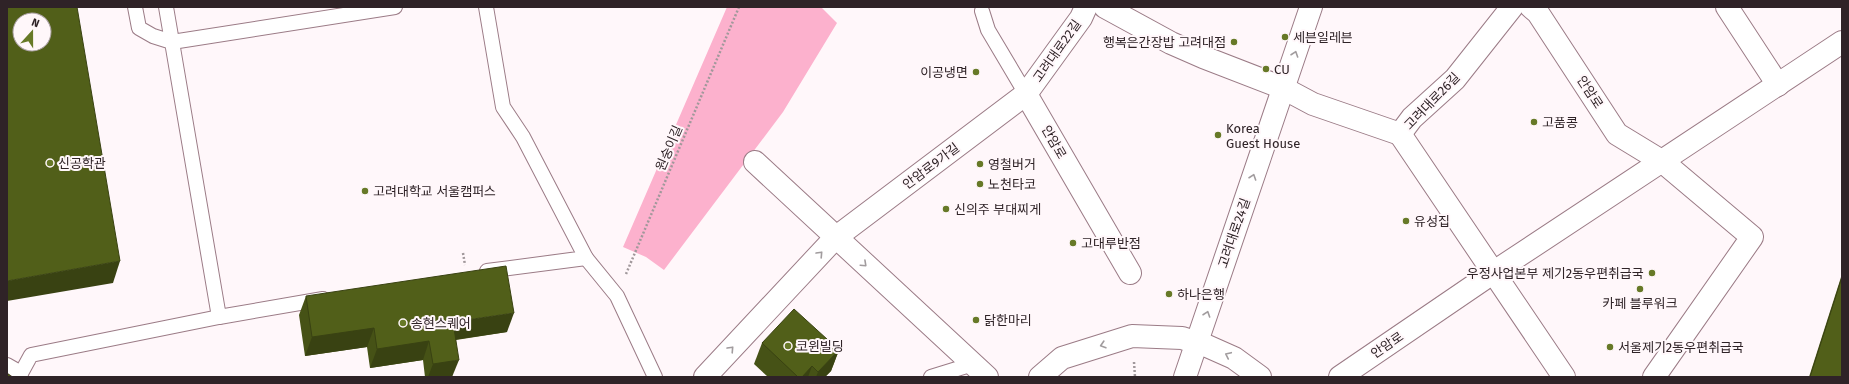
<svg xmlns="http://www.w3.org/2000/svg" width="1849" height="384" viewBox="0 0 1849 384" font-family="'Fira Sans','Noto Sans KR',sans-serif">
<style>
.green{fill:#fcb1cd}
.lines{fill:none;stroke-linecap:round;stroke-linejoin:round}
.service-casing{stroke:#9b7b86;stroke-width:16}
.minor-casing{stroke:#9b7b86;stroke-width:24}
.primary-casing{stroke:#9b7b86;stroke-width:24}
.path{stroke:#a1989b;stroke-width:2.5;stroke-dasharray:2 2;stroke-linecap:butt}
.service{stroke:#fff;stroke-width:14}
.minor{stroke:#fff;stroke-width:22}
.primary{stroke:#fff;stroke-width:22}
.wall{fill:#465216}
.shaded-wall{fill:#394212}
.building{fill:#515f19;stroke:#394212;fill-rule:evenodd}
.oneway{stroke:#a19c9e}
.poi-dot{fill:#677927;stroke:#fff7fa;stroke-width:1.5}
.labels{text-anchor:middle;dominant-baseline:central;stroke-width:4;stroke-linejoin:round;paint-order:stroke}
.poi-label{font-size:13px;fill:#2f2327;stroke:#fff7fa;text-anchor:start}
.street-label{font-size:13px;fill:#2f2327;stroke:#fff7fa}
</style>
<rect width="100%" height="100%" fill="#fff7fa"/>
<!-- green -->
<polygon class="green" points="727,7 821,7 837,23 783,112 664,270 646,257 623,247"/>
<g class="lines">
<!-- service casing -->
<g class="service-casing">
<g id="service">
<polyline points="135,7 139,28 153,36 172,42 219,317 323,299"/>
<polyline points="166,7 172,42 395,7"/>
<polyline points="486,7 503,107 523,137 586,258 487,271"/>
<polyline points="982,11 988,30 1026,94"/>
<polyline points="586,258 617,296 655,377"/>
<polyline points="7,365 21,373"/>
<polyline points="19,377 31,355 219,317"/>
<polyline points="931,377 973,364"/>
</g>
</g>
<!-- minor casing -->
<g class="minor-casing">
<g id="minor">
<polyline points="1105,7 1171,43 1203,57 1283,88 1313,104 1400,134 1412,118 1455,79 1512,7"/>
<polyline points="1531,7 1538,13 1617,134 1663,162 1752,237 1654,377"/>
<polyline points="1727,7 1778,85"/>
<polyline points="1026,94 1130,273"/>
<polyline points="1400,134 1564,377"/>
<polyline points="755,162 987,377"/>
<polyline points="705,377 835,238 1026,94 1081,18 1086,7"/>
<polyline points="1185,377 1311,7"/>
</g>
</g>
<!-- primary casing -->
<g class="primary-casing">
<g id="primary">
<polyline points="1040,377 1062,358 1132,336 1182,338 1207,346 1234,358 1260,377"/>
<polyline points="1340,377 1494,272 1842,42"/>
</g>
</g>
<!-- path -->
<g class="path">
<polyline points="463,253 465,265"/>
<polyline points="626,274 739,7"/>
<polyline points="1134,362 1135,377"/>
</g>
<!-- service -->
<use href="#service" class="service"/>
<!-- minor -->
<use href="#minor" class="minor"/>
<!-- primary -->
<use href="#primary" class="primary"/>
</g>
<!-- wall -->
<g class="wall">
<polygon points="1842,274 1842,377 1809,377"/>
<polygon points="306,296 507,332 456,340 452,377 425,377 423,360 370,368 367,347 305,356 299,315"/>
<polygon points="762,343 839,350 831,371 825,377 768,377 754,364"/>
</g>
<!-- shaded-wall -->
<g class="shaded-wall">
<polygon points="120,261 113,283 7,301 7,281"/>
<polygon points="514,313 507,332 446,341 453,322"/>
<polygon points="374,328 367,347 305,356 312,337"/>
<polygon points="429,341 423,360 370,368 377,349"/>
<polygon points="839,350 831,371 825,377 816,377 818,372"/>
<polygon points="459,360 452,377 428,377 433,364"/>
<polygon points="812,366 808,377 802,377"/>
</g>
<!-- building -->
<g class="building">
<path d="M7,7h70l43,254 -113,20zM20,20h24v24h-24z"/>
<polygon points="506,266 514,313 453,322 459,360 433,364 429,341 377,349 374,328 312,337 306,296"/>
<polygon points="1842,277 1842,377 1810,377"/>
<polygon points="794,309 839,350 818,372 812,366 802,377 798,377 762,343"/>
<polygon points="7,373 12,377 7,377"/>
</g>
<!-- one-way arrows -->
<defs><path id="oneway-chevron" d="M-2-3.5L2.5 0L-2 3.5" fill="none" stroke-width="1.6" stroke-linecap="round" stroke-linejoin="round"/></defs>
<g class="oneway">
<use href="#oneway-chevron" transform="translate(1295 54) rotate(-71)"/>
<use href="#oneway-chevron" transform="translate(1253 177) rotate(-71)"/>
<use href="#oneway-chevron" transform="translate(820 254) rotate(-47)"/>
<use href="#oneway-chevron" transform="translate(864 264) rotate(43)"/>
<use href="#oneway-chevron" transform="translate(1207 314) rotate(-71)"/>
<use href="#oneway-chevron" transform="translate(1103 345) rotate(163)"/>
<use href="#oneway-chevron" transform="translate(731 349) rotate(-47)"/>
<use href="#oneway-chevron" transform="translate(1228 355) rotate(-155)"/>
</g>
<!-- markers -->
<g class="poi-dot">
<circle cx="1285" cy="37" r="4"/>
<circle cx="1234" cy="42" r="4"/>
<circle cx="1266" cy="69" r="4"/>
<circle cx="976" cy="72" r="4"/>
<circle cx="1534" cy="122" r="4"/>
<circle cx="1218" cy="135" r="4"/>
<circle cx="50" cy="163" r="4"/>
<circle cx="980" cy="164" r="4"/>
<circle cx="980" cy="184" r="4"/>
<circle cx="365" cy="191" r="4"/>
<circle cx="946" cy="209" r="4"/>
<circle cx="1406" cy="221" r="4"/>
<circle cx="1073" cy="243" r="4"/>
<circle cx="1652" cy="273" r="4"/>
<circle cx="1640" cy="289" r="4"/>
<circle cx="1169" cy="294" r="4"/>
<circle cx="976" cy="320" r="4"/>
<circle cx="403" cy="323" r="4"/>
<circle cx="788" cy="346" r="4"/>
<circle cx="1610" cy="347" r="4"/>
</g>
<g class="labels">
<!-- poi labels -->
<g class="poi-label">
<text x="1293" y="37">세븐일레븐</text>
<text x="1226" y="42" text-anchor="end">행복은간장밥 고려대점</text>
<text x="1274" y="69">CU</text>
<text x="968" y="72" text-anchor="end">이공냉면</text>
<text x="1542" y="122">고품콩</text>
<text x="1226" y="128">Korea<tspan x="1226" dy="15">Guest House</tspan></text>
<text x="58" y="163">신공학관</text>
<text x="988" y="164">영철버거</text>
<text x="988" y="184">노천타코</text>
<text x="373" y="191">고려대학교 서울캠퍼스</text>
<text x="954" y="209">신의주 부대찌게</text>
<text x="1414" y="221">유성집</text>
<text x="1081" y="243">고대루반점</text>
<text x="1644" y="273" text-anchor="end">우정사업본부 제기2동우편취급국</text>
<text x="1177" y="294">하나은행</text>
<text x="1640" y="303" text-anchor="middle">카페 블루워크</text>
<text x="984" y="320">닭한마리</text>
<text x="411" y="323">송현스퀘어</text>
<text x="796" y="346">코윈빌딩</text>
<text x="1618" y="347">서울제기2동우편취급국</text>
</g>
<!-- street labels -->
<g class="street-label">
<text transform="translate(1057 51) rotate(-55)">고려대로22길</text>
<text transform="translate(1590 92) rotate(57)">안암로</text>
<text transform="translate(1432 101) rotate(-46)">고려대로26길</text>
<text transform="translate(1054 142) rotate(60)">안암로</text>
<text transform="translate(669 148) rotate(-67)">원숭이길</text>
<text transform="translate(931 166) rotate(-37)">안암로9가길</text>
<text transform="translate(1234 233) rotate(-71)">고려대로24길</text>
<text transform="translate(1387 345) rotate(-34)">안암로</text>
</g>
</g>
<!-- border -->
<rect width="1849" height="384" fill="none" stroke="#2f2327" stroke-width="16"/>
<!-- north arrow -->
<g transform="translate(32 32) rotate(21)"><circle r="19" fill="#fff7fa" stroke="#aca2a6"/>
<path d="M0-3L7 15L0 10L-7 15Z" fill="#677927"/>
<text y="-6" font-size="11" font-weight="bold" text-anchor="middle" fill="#2f2327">N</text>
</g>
</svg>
